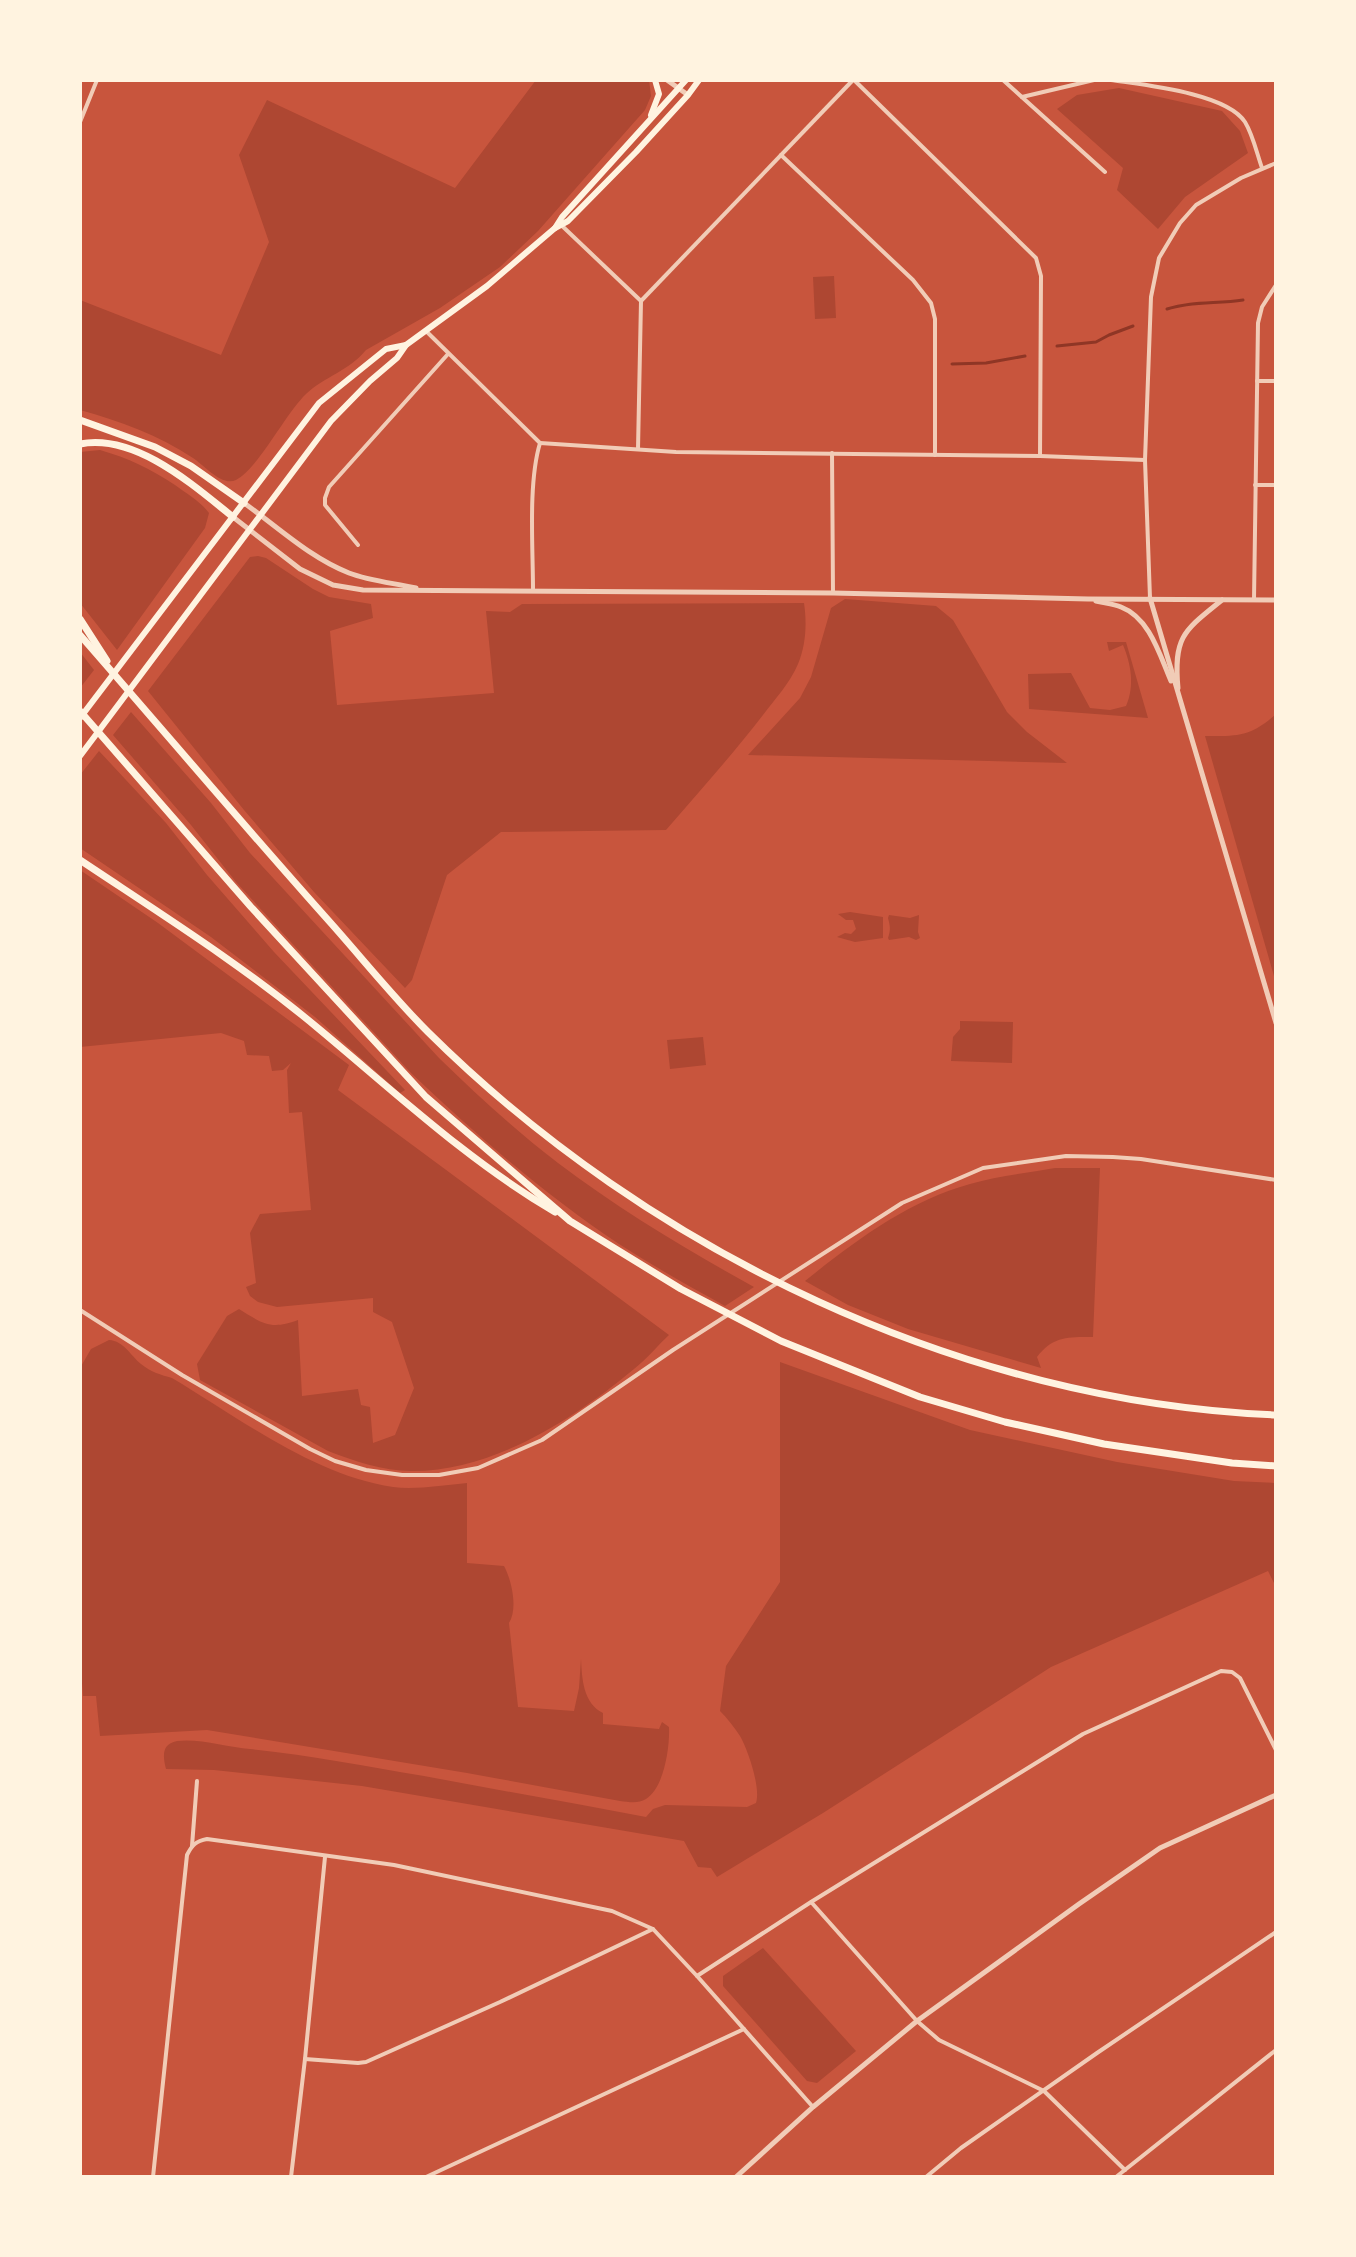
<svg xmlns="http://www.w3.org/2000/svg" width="1356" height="2257" viewBox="0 0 1356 2257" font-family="'Open Sans',sans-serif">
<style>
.green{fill:#ae4732}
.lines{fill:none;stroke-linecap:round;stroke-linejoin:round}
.stream{stroke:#8f3625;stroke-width:3}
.minor{stroke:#f1ccb7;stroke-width:4}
.tertiary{stroke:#f1ccb7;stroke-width:5}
.secondary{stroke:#fff3e0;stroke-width:6}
.motorway{stroke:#fff3e0;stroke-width:7}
</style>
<rect width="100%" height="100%" fill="#c8553d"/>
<!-- green -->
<g class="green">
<path d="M536,80h113l2,16 -6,14 -107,121 -38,36 -60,41 -74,42c-16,20 -42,27 -60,44 -20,19 -49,76 -70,86 -14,7 -32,-15 -43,-22 -35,-23 -73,-37 -113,-48v-110l141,55 48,-113 -30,-87 28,-55 188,88z"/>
<polygon points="1119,88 1222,111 1240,131 1248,153 1185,197 1158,229 1117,190 1123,168 1057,109 1077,95"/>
<polygon points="834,276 836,318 815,319 813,277"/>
<path d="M100,450c28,8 51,19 75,35 12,9 25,16 34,28l-4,15 -88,122 -37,-47v-151z"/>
<path d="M258,556l8,2 47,31 16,8 42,7 2,14 -43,13 7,74 157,-12 -8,-82 24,1 12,-8 282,-1c3,20 2,42 -6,61 -8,19 -23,35 -35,51 -31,40 -64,77 -97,115l-165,2 -54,43 -35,105 -7,8 -91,-96 -70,-82 -96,-119 102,-134z"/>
<polygon points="845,599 936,606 953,620 1007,712 1027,732 1067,763 748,755 800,698 811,677 831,608"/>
<path d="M1107,642h19l22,76 -119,-9 -1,-35 43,-1 19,35 20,2 16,-4c9,-20 5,-42 -3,-61l-14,6z"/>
<polygon points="80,652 94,670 80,688"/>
<path d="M131,712l80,91 39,50 189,205c38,37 77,73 119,105 62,47 129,87 196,124l-29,19c-36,-20 -72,-40 -106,-62 -75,-50 -143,-109 -208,-171l-175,-191 -45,-57 -78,-90z"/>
<path d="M1276,714v269l-71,-247c33,0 45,1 71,-22z"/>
<polygon points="99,751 166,823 207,875 274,952 405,1090 400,1093 315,1017 211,937 80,848 80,775"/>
<path d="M80,870l78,53 191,142 -11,25 331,245c-12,11 -22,24 -35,34 -60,50 -142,103 -223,102 -28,0 -57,-10 -83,-20l-128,-71 -3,-16 30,-48 12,-7c24,15 32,21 59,11l4,76 56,-7 3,16 9,2 3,36 22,-8 19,-47 -22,-66 -19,-10v-14l-96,9 -19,-5 -8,-6 -4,-9 10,-4 -6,-50 10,-19 51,-4 -9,-98 -13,1 -2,-43 4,-7 -8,7 -11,1 -3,-15 -22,-1 -3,-14 -23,-8 -141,14z"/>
<polygon points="850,912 883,917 883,938 855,942 837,937 845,933 851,934 856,929 853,920 846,920 838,914"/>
<path d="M889,915l21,3 9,-3 -1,17 2,6 -4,2 -7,-3 -20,3 -1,-2c3,-9 2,-12 0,-20z"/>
<polygon points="960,1021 1013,1022 1012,1063 951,1061 953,1037 960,1029"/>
<polygon points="703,1037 706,1065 670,1069 667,1040"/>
<path d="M1055,1168h45l-7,169c-25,0 -40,-1 -56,20l4,11 -133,-39 -60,-24 -43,-24c50,-40 103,-80 165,-97 27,-8 57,-11 85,-16z"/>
<path d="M109,1340c15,1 21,15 32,24 10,8 20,11 31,14 67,40 143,98 221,109 22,3 52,-2 74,-4v80l37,3c8,15 14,43 5,57l9,84 56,4 5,-23 2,-29c1,20 2,44 22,54v11l56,5 3,-7 7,5c1,20 -5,61 -23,72 -8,5 -17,3 -26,2l-153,-28 -260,-43 -107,6 -4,-40h-13l-3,-39v-289l11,-19z"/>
<path d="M780,1362l190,68 147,32 117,19 42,2v104l-8,-16 -217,96 -228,146 -106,64 -6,-9 -13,-1 -14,-26 -322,-55 -148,-16 -48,-1c-3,-12 -5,-25 11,-28 21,-3 51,6 73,8 58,6 116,17 174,27 74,14 148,27 222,41l7,-8 12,-4 82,2 9,-4c5,-15 -8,-53 -16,-67 -6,-9 -13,-18 -20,-25l6,-45 54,-84z"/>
<polygon points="763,1948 856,2051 817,2083 807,2081 723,1986 723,1976"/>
</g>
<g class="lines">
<!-- stream -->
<g class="stream">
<path d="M1167,309c25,-8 50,-5 76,-9"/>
<polyline points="1057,346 1096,342 1109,335 1133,326"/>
<polyline points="952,364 986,363 1025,356"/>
</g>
<!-- minor -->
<g class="minor">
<polyline points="854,80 1036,258 1041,276 1040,456"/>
<polyline points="1003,80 1105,172"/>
<path d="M1111,80c33,5 115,13 134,42 8,13 12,32 17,46"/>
<polyline points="1022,97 1094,80"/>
<polyline points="80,122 97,80"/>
<polyline points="781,155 913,280 931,303 935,319 935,455"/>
<polyline points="559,223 641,301 638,449"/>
<polyline points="641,301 853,80"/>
<path d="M426,331l114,112c-12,40 -7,104 -7,147"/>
<polyline points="1257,381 1276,381"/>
<polyline points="540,443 676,452 1040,456 1145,460"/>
<polyline points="832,453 833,593"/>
<polyline points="1255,485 1276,485"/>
<polyline points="358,545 325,505 325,498 329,487 448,354"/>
<polyline points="1150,598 1145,460 1151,297 1159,258 1180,223 1196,205 1241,178 1276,163"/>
<polyline points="1254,600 1258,323 1262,307 1276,285"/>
<polyline points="80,1310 182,1375 310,1449 335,1461 366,1470 402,1475 439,1475 478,1468 542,1440 673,1350 902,1203 983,1168 1066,1156 1113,1157 1141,1159 1276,1180"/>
<polyline points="192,1846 197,1781"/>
<polyline points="812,1903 917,2021 939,2040 1044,2091 1125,2170"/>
<polyline points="697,1976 811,1902 1083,1734 1221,1671 1232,1672 1240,1678 1276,1750"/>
<polyline points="305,2059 358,2063 366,2062 500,2002 653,1929"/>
<path d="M153,2177l34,-322c5,-10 9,-14 20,-16l187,26 218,46 41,18 44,47 116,131"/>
<polyline points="291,2177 305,2059 325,1857"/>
<polyline points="426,2177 744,2029"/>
<polyline points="926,2177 961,2148 1097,2053 1276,1932"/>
<polyline points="1116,2177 1276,2050"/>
</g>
<!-- tertiary -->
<g class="tertiary">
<polyline points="667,80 688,95"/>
<path d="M244,503c34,24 65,54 105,70 21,8 45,10 67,15"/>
<polyline points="233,517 300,569 333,585 363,590 833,593 1088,599 1276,600"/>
<polyline points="1150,598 1276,1023"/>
<path d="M1096,601c8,2 18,3 25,6 29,11 39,49 50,74"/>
<path d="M1178,688c-5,-52 7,-58 44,-88"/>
<polyline points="736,2177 813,2107 917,2021 1079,1904 1160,1848 1276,1795"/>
</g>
<!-- secondary -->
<g class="secondary">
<polyline points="651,115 659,94 655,80"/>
<polyline points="555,228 562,217 686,80"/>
<polyline points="80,718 319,403 386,349 406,345"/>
<polyline points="80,756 331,421 370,381 397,358 406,345 487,286 555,228 568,221 636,152 688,95 699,80"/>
</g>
<!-- motorway -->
<g class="motorway">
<polyline points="80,420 155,447 191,466 244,503"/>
<path d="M80,444c55,-11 113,41 153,73"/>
<polyline points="80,619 107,661"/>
<path d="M80,635c83,95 165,192 249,286 33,37 64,76 99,111 222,220 534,370 848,383"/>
<polyline points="80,711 251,907 426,1097 570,1221 681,1289 781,1341 920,1397 1005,1422 1104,1444 1232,1463 1276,1466"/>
<path d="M80,860c81,54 164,106 239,169 77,64 149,132 236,183"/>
</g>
</g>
<!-- border -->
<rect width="1356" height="2257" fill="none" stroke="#fff3e0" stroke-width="164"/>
</svg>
